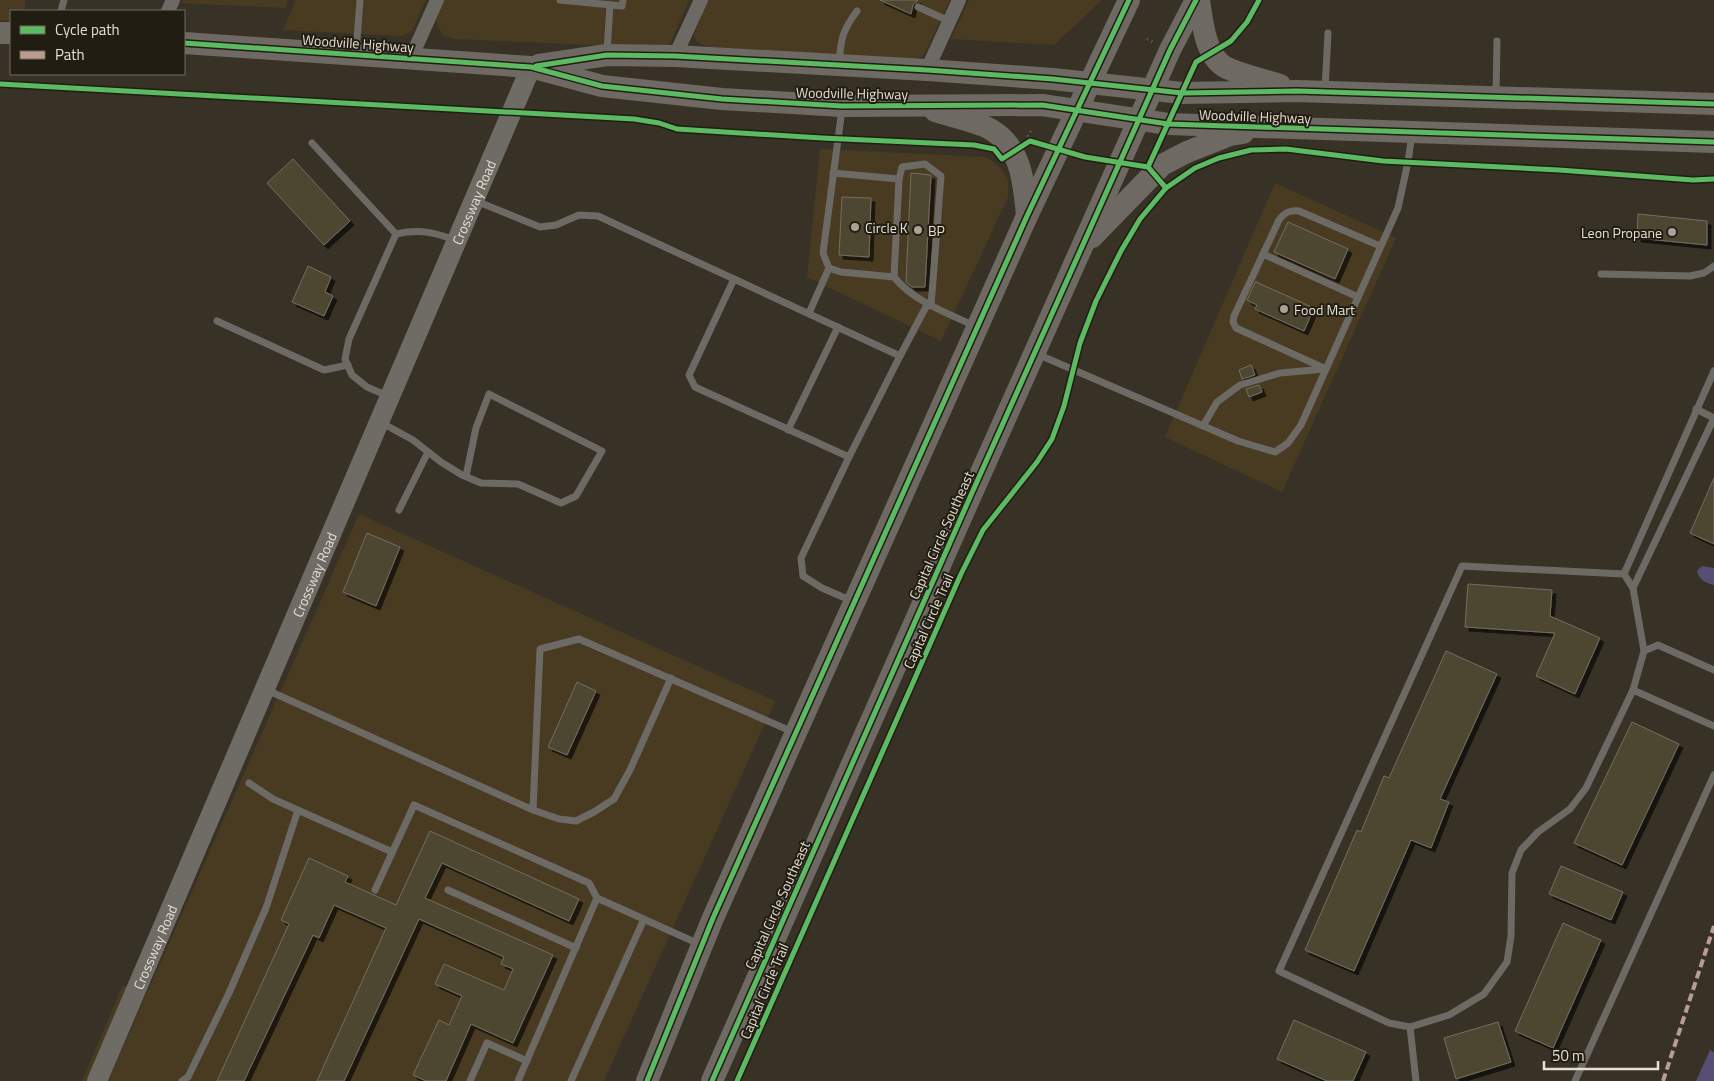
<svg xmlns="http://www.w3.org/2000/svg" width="1714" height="1081" viewBox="0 0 1714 1081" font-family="'Titillium Web',sans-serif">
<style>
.built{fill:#483b21}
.green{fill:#564e73}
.building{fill:#4e4630;stroke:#736e64;filter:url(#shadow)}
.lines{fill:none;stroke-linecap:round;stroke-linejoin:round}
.path{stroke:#6a6862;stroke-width:2.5;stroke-dasharray:1 4;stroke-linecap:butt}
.lane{stroke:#6d6a65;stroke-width:7}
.street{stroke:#6d6a65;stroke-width:14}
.secondary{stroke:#6f6b65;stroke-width:20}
.primary{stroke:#6e6962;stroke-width:22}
.quiet{stroke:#b99d93;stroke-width:4;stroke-dasharray:8 4;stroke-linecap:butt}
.cycleway-casing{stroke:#221d13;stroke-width:8}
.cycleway{stroke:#5cba63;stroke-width:5}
.poi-dot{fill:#a9a296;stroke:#221d13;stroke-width:2}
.labels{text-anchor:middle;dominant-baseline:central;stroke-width:4;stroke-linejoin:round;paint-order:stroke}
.street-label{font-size:14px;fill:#e6dfd2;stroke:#221d13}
.poi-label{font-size:14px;fill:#e6dfd2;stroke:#221d13;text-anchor:start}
</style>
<defs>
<filter id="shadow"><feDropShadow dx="4" dy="4" stdDeviation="0" flood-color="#0009"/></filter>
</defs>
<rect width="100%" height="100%" fill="#383226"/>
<!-- built -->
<g class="built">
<polygon points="0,0 25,0 25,11 11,11 11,21 0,21"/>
<polygon points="183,0 288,0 285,8 181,3"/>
<polygon points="296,0 426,0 412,31 405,35 399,36 283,30"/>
<polygon points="442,0 689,0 670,44 661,48 455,39 443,35 438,27 435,15"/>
<polygon points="708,0 950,0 928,47 923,56 914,60 712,47 703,45 697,42 694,35"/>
<polygon points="969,0 1102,0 1054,45 951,39"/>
<polygon points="820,149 984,157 991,160 1002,169 1008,181 1008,197 941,341 807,277"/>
<polygon points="1275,183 1396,238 1282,492 1165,437"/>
<polygon points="359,514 775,701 604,1081 108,1081"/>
<polygon points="123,985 127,987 87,1081 82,1081"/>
</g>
<!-- green -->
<g class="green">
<path d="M1702,566l12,2v17c-8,-2 -15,-5 -17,-14z"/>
<polygon points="1710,1050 1714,1052 1714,1081 1696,1081"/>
</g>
<!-- building -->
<g class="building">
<polygon points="880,0 918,0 913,5 911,14"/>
<polygon points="293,159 350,221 324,245 267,183"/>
<polygon points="911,173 931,175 925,287 912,287 906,282"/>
<polygon points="842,197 871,198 869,257 839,255"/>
<polygon points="1638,214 1707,221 1707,245 1637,238"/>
<polygon points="1288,222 1348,249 1335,279 1274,252"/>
<polygon points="308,266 331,277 325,292 333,296 324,316 292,302"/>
<polygon points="1256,281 1256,282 1314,308 1304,331 1255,309 1257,305 1247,300"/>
<polygon points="1251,365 1255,375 1242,379 1239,370"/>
<polygon points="1259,385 1262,392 1249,397 1246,389"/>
<polygon points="1714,478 1714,544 1690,533"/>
<polygon points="367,533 400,547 376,606 343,592"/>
<polygon points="1468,584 1552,590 1550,616 1600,638 1575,694 1536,676 1555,633 1465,627"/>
<polygon points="1446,651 1497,674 1440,799 1449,802 1431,848 1411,840 1354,971 1305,950 1357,830 1361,832 1384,776 1389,778"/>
<polygon points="577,682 596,691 567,755 548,747"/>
<polygon points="1632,722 1679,744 1622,865 1574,843"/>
<polygon points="430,831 579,899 569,921 442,863 425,898 553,955 513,1043 471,1024 446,1081 426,1081 413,1075 439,1020 449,1025 462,996 435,984 444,964 504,990 513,969 501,964 504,957 419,919 344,1081 317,1081 386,928 334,905 319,938 313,935 244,1081 217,1081 289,924 281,920 309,858 348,876 345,882 396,905"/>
<polygon points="1561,866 1623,892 1611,920 1549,894"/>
<polygon points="1563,923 1601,940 1553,1048 1515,1031"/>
<polygon points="1294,1020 1366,1052 1353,1081 1327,1081 1277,1059"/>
<polygon points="1498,1022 1511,1062 1456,1079 1444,1038"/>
</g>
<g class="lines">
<!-- path -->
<g class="path">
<polyline points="1147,39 1153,42"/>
<polyline points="1190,76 1196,62"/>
<polyline points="1030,141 1028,136 1031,130"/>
<polyline points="1028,142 1030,141 1038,143"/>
<polyline points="1080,156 1090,158"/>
</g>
<!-- lane -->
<g class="lane">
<polyline points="560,0 622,6 623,0"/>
<polyline points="918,7 949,21"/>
<polyline points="61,11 64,0"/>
<polyline points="607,52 610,5"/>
<polyline points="356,53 360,0"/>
<path d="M839,63c2,-24 3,-32 18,-52"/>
<polyline points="1325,90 1328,33"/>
<polyline points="1496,95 1497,41"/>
<polyline points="842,109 823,253 829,268 841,272 894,277"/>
<polyline points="312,143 396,234"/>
<polyline points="833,173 899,179"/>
<polyline points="476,201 540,227 556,225 579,215 598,216 900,356 928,303"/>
<path d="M396,234c24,-5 37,-2 59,6"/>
<polyline points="1263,254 1358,297"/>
<polyline points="1601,274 1690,276 1704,273 1714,266"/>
<polyline points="734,279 689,375 695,387 849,457 900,356"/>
<path d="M931,306l10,-130 -16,-12 -23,3 -3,12 -5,98c19,24 53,36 81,49"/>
<polyline points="809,313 829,268"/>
<polyline points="217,321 324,370 348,365"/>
<polyline points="1037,354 1238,441 1275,452 1288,443 1301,425 1398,208 1408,162 1412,134"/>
<path d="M1326,369l-90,-41 -3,-6 1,-6 45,-96c6,-8 11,-10 20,-9l81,35"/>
<polyline points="388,396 367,387 352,375 345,359 349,339 396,234"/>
<polyline points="1696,409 1714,418"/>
<polyline points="382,423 413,440 441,462 462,475 481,483 518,484 561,503 576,496 602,451 489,394 476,428 466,476"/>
<polyline points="1203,426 1217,402 1240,385 1280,373 1325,369"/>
<polyline points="788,430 838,327"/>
<polyline points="849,457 801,558 803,576 822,588 852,601"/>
<polyline points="399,510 428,452"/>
<polygon points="1462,566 1624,574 1633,588 1644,651 1633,690 1586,788 1570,809 1538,832 1521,850 1512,873 1511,936 1507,962 1484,994 1449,1015 1410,1027 1389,1023 1279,971"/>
<polyline points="1624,574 1714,371"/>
<polyline points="1633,588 1714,418"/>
<polyline points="1644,651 1658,645 1714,670"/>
<polyline points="671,678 630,770 614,799 594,812 576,821 559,819 533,810 540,649 579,639 793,732"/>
<polyline points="267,690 533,810"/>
<polyline points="1633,690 1714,726"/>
<polyline points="249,783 273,799 392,852"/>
<polyline points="375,890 414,805 589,883 597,898 699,944"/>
<polyline points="448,890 576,948"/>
<polyline points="1410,1027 1416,1081"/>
<polyline points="182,1081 188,1077 229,993 266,908 298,810"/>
<polyline points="470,1081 487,1043 527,1061"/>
<polyline points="518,1081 597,898"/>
<polyline points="571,1081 644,919"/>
<polyline points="1575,1081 1714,775"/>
</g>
<!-- street -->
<g class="street">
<polyline points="168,11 173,0"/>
<polyline points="675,56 701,0"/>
<polyline points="411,58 437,0"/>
<polyline points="927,70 959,0"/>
</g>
<!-- secondary -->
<path class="secondary" id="s1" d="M97,1081l434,-1014"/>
<!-- primary -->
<g class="primary">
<path d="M1199,0c3,20 6,56 26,67 13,7 40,13 55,18"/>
<polyline points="0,33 11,33"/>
<polyline points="184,43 531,67 602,86 722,99 842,106 1042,105 1168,124 1714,142"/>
<polyline points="539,65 607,55 675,56 927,70 1053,79 1182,93 1297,91 1714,104"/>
<path d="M935,111c16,5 34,9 49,15 37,16 40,55 43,90"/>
<polyline points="1092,237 1162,165 1187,152 1230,135 1243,133"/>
<polyline points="647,1081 713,918 1027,216 1129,0"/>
<polyline points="712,1081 971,495 1170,50 1196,0"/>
</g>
<!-- quiet -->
<polyline class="quiet" points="1663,1081 1714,926"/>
<!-- cycleway casing -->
<g class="cycleway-casing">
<g id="cycleway">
<polyline points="184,43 531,67 602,86 722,99 842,106 1042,105 1168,124 1714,142"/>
<polyline points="536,66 607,55 675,56 927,70 1053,79 1182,93 1297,91 1714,104"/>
<polyline points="0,84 634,119 659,123 677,129 822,138 974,145 994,149 1002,159 1030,141 1085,157 1148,167 1166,188"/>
<polyline points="1148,167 1196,62 1231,41 1247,22 1259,0"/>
<polyline points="647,1081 713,918 1027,216 1129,0"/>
<polyline points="712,1081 971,495 1170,50 1196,0"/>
<polyline points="737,1081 961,574 983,530 1037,462 1052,439 1064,406 1080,343 1096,301 1121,251 1140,219 1166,188 1195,168 1219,158 1251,150 1286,149 1383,161 1559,170 1693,180 1714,179"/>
</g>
</g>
<!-- cycleway -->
<use href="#cycleway" class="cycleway"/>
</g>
<!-- markers -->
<g class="poi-dot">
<circle cx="855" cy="227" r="5"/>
<circle cx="918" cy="230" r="5"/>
<circle cx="1672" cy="232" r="5"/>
<circle cx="1284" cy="309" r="5"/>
</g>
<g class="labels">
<!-- street labels -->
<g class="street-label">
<text transform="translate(358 43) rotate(4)">Woodville Highway</text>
<text transform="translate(852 93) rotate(1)">Woodville Highway</text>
<text transform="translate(1255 116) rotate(2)">Woodville Highway</text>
<text stroke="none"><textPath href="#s1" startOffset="956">Crossway Road</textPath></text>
<text transform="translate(941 535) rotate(-66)">Capital Circle Southeast</text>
<text stroke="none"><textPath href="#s1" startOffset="551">Crossway Road</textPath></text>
<text transform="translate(928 621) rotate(-66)">Capital Circle Trail</text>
<text transform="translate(777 905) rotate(-66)">Capital Circle Southeast</text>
<text stroke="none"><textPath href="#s1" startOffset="146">Crossway Road</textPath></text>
<text transform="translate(764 991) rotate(-67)">Capital Circle Trail</text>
</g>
<!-- poi labels -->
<g class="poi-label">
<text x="865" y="227">Circle K</text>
<text x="928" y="230">BP</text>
<text x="1662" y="232" text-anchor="end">Leon Propane</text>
<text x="1294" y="309">Food Mart</text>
</g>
</g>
<!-- legend -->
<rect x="10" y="10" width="175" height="65" fill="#221d13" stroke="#706b5f"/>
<rect x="20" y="26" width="25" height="8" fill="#5cba63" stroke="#706b5f"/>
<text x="55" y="35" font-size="15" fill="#e6dfd2">Cycle path</text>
<rect x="20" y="51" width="25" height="8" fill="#b99d93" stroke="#706b5f"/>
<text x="55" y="60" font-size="15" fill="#e6dfd2">Path</text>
<!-- scale -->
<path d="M1544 1061v8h114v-8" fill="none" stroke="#e6dfd2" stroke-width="2.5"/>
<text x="1552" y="1061" font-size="15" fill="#e6dfd2" stroke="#221d13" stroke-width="4" paint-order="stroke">50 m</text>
</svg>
